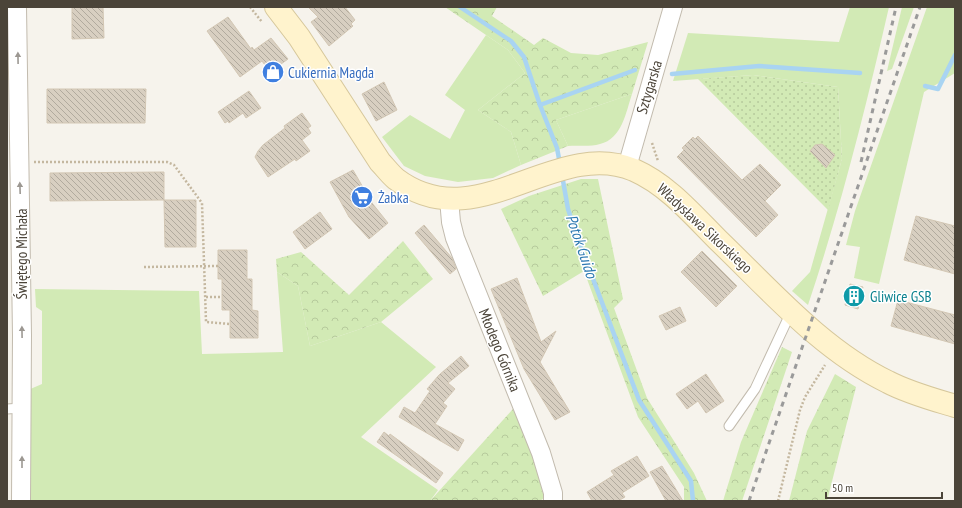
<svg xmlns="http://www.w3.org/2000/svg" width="962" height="508" viewBox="0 0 962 508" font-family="'PT Sans Narrow',sans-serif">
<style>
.grass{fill:#d2eab5}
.forest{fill:url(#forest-crowns)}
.garden{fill:url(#garden-dots)}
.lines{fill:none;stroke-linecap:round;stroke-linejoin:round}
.stream{stroke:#a9d4f2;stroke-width:4.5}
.building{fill:url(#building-back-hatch);stroke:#d3c7b4}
.lane-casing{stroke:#c2bbae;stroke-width:11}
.street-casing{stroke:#c2bbae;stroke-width:20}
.secondary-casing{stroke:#d6c79b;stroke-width:24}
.path{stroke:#c4b79f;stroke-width:2.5;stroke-dasharray:2 2;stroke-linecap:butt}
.lane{stroke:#fff;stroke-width:9}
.street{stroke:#fff;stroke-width:18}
.secondary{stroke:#fff3cd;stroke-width:22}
.rail{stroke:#9a9a9a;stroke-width:3;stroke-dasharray:5 5;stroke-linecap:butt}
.oneway{fill:#9c9892}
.labels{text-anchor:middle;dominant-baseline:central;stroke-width:3;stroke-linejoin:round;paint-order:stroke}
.shop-label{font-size:15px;fill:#366cbe;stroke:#fff;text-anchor:start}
.street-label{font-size:15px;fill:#4b4439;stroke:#fff}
.culture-label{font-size:15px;fill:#0d838f;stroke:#fff;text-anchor:start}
.water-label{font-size:16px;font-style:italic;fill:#2e7ab2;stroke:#fff}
</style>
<defs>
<pattern id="forest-crowns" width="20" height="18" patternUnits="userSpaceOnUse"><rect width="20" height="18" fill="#d2eab5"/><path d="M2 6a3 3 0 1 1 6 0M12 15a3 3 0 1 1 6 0" fill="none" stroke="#b6ca9c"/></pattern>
<pattern id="garden-dots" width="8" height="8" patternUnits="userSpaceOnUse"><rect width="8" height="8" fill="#d2eab5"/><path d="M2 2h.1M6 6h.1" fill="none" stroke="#b6ca9c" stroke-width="1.8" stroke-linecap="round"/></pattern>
<pattern id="building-back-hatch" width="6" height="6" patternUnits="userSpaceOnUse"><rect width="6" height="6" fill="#d8cfc1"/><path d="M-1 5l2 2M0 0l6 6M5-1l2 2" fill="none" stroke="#b1aa9e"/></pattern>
</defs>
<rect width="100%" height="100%" fill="#f6f3ec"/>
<!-- grass -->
<g class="grass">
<path d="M850,7h39c-23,100 -48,200 -81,298l-16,-14 18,-19 32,-113 -4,-72 -85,-12 -80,6 15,-48 151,9z"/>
<polygon points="902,7 914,7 892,69 887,71"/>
<polygon points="927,7 955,7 955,73 924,92 879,284 854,278 860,247 846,245 855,211"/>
<polygon points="486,35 508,50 525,73 478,110 511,132 521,165 493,178 458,182 425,176 404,166 382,137 410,115 450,139 465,110 445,95"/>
<path d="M632,94c-6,18 -10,45 -32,50 -10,3 -22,1 -32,2l-12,-26z"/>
<polygon points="277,272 298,286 310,346 381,322 436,367 361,437 438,490 430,501 27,501 28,390 42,384 42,311 36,307 35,289 199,291 202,354 283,352"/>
</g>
<!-- forest -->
<g class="forest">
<polygon points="445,7 497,7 492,16 534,45 543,38 571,53 598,55 648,42 632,94 556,120 568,146 521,165 511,132 478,110 525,73 508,50"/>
<polygon points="581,179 598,179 623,299 614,308 647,398 694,473 707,501 684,501 684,487 638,417 584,271 543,296 501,209 529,196"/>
<polygon points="403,241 433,279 381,322 310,346 298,286 277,272 276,259 301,252 349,295"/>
<polygon points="782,347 792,352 742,501 723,501 741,442"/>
<polygon points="835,374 856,387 827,501 789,501 807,431"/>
<polygon points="513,409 537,464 544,498 540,501 430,501"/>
</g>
<!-- garden -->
<polygon class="garden" points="753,75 838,87 842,159 828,210 698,79"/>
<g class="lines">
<!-- stream -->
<g class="stream">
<polyline points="460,7 511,41 524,57 540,105 557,148 560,164"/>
<polyline points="672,74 759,66 860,73"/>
<polyline points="925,86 938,89 955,55"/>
<polyline points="540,105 635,70"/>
<polyline points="562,175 568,209 579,242 639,400 691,481 693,501"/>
</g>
</g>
<!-- building -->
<g class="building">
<polygon points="72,7 103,7 104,38 72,39"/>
<polygon points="308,7 345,7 355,20 351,24 353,26 329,46 311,22 318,17"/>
<polygon points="228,17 251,49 252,47 254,50 271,38 288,59 270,72 262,61 240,77 207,31"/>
<polygon points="384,82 397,110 376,121 362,94"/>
<polygon points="47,89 146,89 145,123 47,123"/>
<polygon points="249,91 261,108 246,118 243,113 229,123 228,121 225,123 218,112"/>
<polygon points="302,113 311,126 308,128 311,133 302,140 310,151 296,161 295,159 268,177 255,157 258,151 263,145 285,128 284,126"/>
<polygon points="698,136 742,180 760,164 781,185 765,201 778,215 756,237 677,157 684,150 682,148 693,137 695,139"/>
<polygon points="822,144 835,155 826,168 810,151 815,145"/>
<polygon points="353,170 372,203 388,223 369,239 349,217 330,182"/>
<polygon points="164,172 164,200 50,201 50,173"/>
<polygon points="164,200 196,200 196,247 165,247"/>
<polygon points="320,212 332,229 305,249 293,232"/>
<polygon points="916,216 955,226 955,274 904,260"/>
<polygon points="424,225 452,258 456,269 450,274 415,233"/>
<polygon points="218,250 247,250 247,279 252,279 252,310 258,311 258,338 230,338 230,310 222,310 222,279 218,279"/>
<polygon points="702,251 737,286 716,307 681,272"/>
<polygon points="517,278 541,342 556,331 540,362 570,412 555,420 524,369 491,289"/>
<polygon points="850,284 863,287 858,309 845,305"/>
<polygon points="898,300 955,315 955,344 891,326"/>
<polygon points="680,307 686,321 666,330 659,316"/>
<polygon points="461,356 469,366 448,383 455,389 443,403 447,406 435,424 464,440 458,451 399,417 404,407 415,413 430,391 427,389 439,375"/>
<polygon points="706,374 724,401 706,413 698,401 687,409 676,394"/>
<polygon points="384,432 389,436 390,434 443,473 436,483 377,442"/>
<polygon points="637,456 649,476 622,493 625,497 618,501 592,501 587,492 614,475 611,471"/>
<polygon points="662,466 683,501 666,501 650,472"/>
</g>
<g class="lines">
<!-- lane casing -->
<g class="lane-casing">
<g id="lane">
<polyline points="7,409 22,408"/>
<polyline points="729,426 755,389 791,312"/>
</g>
</g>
<!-- street casing -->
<g class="street-casing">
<g id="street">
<polyline points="17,7 22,335 21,501"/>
<polyline points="627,167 673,7"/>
<polyline points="449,199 451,222 455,238 541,453 553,493 553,501"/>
</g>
</g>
<!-- secondary casing -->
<g class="secondary-casing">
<path id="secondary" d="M276,7l23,30 81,125c5,5 10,12 16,17 81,61 158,-42 238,-9 34,15 59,45 85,71 52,50 103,109 169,141 21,11 44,17 67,24"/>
</g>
<!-- path -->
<g class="path">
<polyline points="250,7 262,22"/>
<polyline points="652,143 658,161"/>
<polyline points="34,162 167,162 174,165 202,203 206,322 230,324"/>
<polyline points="144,267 218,266"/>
<polyline points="206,297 222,297"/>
<polyline points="778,501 800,410 805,397 825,365"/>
</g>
<!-- lane -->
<use href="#lane" class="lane"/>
<!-- street -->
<use href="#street" class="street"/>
<!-- secondary -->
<use href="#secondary" class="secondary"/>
<!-- rail -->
<g class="rail">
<polyline points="861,162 896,7"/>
<polyline points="749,501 920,7"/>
</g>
</g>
<!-- one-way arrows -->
<defs><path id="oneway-solid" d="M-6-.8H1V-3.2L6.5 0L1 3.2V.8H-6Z"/></defs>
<g class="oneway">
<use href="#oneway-solid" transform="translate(18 58) rotate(-91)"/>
<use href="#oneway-solid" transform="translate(20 188) rotate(-92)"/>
<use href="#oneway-solid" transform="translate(22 332) rotate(-91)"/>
<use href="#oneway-solid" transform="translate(22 462) rotate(-90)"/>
</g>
<!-- icons -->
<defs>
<g id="shop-disc" transform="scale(1.15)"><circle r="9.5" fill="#3f7fe0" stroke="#fff"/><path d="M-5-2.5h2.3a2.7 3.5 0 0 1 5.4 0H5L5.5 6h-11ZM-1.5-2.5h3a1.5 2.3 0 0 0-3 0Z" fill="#fff"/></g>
<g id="supermarket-disc" transform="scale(1.15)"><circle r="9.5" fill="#3f7fe0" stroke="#fff"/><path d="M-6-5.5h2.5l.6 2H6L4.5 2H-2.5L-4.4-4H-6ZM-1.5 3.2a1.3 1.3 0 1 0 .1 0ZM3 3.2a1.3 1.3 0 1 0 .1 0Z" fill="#fff"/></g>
<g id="building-disc" transform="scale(1.15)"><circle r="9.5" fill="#0f9aa8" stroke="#fff"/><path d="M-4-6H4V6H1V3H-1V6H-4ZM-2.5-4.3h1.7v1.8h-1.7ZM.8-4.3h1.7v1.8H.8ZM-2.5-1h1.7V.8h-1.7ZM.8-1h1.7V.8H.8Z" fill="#fff"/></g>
</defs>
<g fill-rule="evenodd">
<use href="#shop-disc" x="273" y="72"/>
<use href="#supermarket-disc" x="362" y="197"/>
<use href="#building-disc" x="854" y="296"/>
</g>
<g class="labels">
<!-- shop labels -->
<g class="shop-label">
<text x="288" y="72">Cukiernia Magda</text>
<text x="378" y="197">Żabka</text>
</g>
<!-- street labels -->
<g class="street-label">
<text transform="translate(649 87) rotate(-73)">Sztygarska</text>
<text transform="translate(705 228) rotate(43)">Władysława Sikorskiego</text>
<text transform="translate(21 254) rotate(-90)">Świętego Michała</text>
<text transform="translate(500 350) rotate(68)">Młodego Górnika</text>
</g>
<!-- culture labels -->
<g class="culture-label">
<text x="870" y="296">Gliwice GSB</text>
</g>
<!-- water labels -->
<g class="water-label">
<text transform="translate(582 246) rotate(71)">Potok Guido</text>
</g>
</g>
<!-- border -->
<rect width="962" height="508" fill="none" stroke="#4b4439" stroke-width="16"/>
<!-- scale -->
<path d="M826 492v6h116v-6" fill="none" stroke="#4b4439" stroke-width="2"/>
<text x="832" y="492" font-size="12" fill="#4b4439" stroke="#ffffff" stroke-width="3" paint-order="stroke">50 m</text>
</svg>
